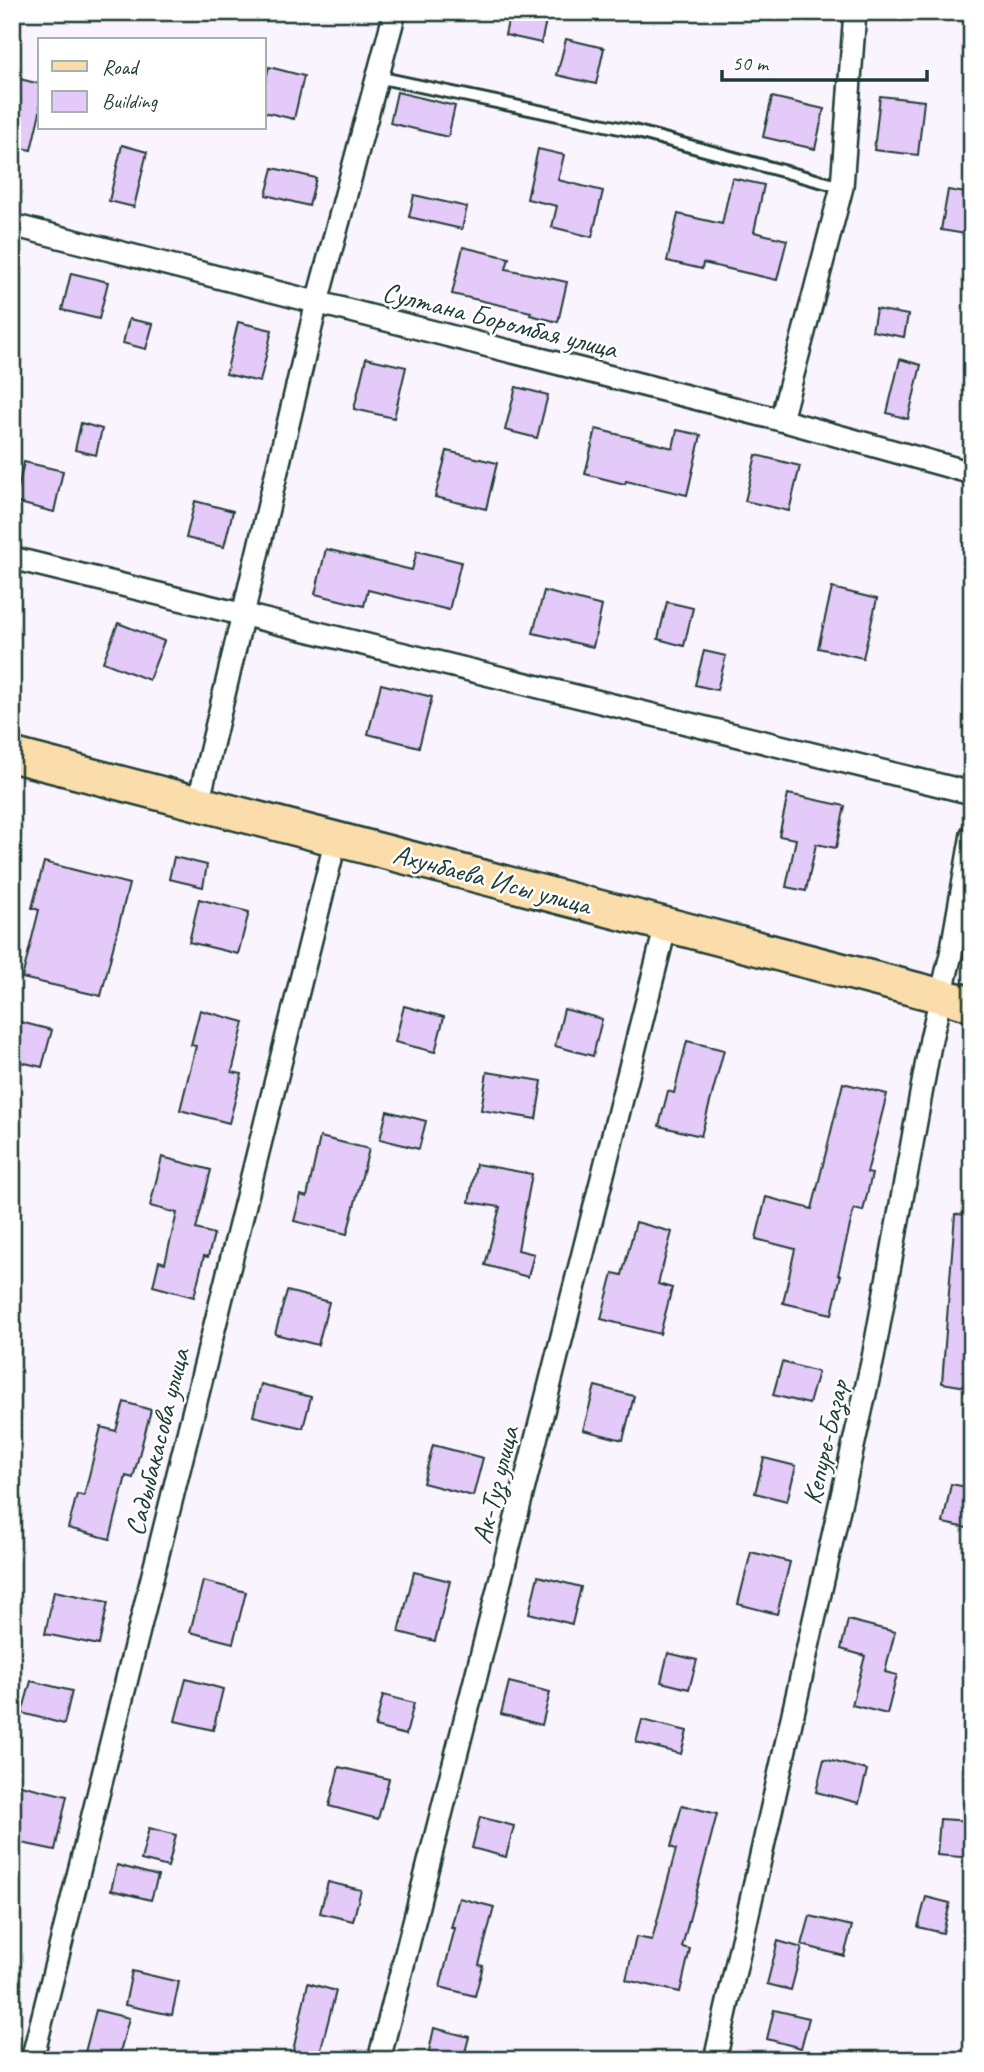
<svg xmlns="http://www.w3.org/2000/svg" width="984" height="2072" viewBox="0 0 984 2072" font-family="Caveat,sans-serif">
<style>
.building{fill:#e4caf9;stroke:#1f3d34;stroke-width:2}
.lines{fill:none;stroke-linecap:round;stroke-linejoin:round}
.lane-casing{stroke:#1f3d34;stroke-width:16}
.street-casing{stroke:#1f3d34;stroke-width:26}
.primary-casing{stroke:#1f3d34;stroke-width:38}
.lane{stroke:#fff;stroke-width:10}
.street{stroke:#fff;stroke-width:21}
.primary{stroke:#faddab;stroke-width:33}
.labels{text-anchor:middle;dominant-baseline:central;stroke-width:5;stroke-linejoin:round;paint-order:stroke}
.street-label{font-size:28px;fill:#1f3d34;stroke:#fff}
</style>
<rect width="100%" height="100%" fill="#faf4fe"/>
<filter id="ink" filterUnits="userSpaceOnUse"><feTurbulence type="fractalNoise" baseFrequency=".0143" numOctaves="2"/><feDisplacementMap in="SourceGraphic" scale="14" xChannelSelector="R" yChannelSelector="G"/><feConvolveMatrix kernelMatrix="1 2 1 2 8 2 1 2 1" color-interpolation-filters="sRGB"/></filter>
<g filter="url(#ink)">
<!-- building -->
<g class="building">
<polygon points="510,12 548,12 541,43 505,35"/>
<polygon points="566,39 604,48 596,84 557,75"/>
<polygon points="269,67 304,76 294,119 264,112 264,86"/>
<polygon points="12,77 40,84 40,112 31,150 12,146"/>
<polygon points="397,92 455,106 448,137 390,123"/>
<polygon points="880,96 924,101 918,155 874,150"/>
<polygon points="772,97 824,109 815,149 763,137"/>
<polygon points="122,145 147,152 134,207 109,201"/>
<polygon points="538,149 564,155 558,180 603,191 592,237 552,227 557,206 527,199"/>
<polygon points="273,168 316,178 309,206 266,195"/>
<polygon points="732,178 764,185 754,232 787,240 777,280 703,263 702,269 667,261 678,214 722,224"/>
<polygon points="948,190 972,194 972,235 941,230"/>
<polygon points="414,195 467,207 462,229 409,217"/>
<polygon points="463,247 509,258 506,269 567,282 558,322 530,315 531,312 452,294"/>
<polygon points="71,273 108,282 99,319 62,310"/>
<polygon points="876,309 908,315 904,337 872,331"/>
<polygon points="129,319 153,324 146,349 123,343"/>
<polygon points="238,322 272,330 260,382 226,374"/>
<polygon points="366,358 406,367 394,418 354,409"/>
<polygon points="900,359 921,365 908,419 887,413"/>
<polygon points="516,387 548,395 537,438 505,430"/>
<polygon points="81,423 102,429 96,455 75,450"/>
<polygon points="596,429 673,448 677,430 701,435 687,495 626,481 625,484 585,474"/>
<polygon points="447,451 497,463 486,509 435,497"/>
<polygon points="756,455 800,466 789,511 745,501"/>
<polygon points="24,462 63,471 54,512 15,502"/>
<polygon points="195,501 233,511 224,547 186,538"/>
<polygon points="326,549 412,570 417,551 461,562 449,610 368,590 364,606 315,594"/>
<polygon points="832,588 877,599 863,658 818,648"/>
<polygon points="544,591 602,606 593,647 533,633"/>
<polygon points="667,602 693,608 684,646 658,639"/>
<polygon points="118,623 164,641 149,680 103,662"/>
<polygon points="704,651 726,656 717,690 695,685"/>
<polygon points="381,684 432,697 419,747 368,734"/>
<polygon points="788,794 845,806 836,848 816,844 806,891 786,887 796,839 779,836"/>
<polygon points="174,857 207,865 203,887 169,879"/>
<polygon points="44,862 129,884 101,996 22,978 39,910 32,908"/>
<polygon points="199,899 249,912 238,954 189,942"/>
<polygon points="404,1006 444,1017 435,1052 395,1042"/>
<polygon points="564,1009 602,1019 593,1056 555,1046"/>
<polygon points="200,1010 244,1022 232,1072 242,1074 229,1123 180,1110 196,1046 191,1045"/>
<polygon points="12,1020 52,1030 42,1067 12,1060"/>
<polygon points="687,1041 724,1050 701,1136 659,1126 668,1091 674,1093"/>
<polygon points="487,1072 542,1081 536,1119 481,1110"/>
<polygon points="843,1083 887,1094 867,1173 872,1174 863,1211 854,1209 838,1275 841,1275 832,1314 783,1303 795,1249 756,1239 766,1197 812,1209"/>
<polygon points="387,1111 426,1121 419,1149 380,1139"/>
<polygon points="320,1137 369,1149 347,1234 294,1221 301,1195 307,1197"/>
<polygon points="162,1157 211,1170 196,1229 214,1234 208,1257 204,1256 194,1297 153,1286 159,1261 165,1263 177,1213 150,1206"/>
<polygon points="476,1164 532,1174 518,1250 534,1254 528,1277 485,1265 500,1207 469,1202"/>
<polygon points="955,1214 972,1215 972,1388 942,1383"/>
<polygon points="636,1222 672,1232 658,1284 672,1288 660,1334 601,1319 613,1273 622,1275"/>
<polygon points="287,1291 329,1302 318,1345 275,1334"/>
<polygon points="782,1362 818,1372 809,1404 773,1395"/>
<polygon points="261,1384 311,1397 303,1428 253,1416"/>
<polygon points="595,1386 634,1396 623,1440 583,1430"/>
<polygon points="124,1402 151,1410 133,1478 126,1476 110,1539 68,1528 77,1494 84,1496 101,1427 116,1431"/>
<polygon points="433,1445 483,1458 473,1496 423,1483"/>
<polygon points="764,1458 796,1466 787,1501 755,1493"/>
<polygon points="951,1484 972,1488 972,1529 943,1523"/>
<polygon points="751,1552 790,1562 777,1614 738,1604"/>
<polygon points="414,1572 450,1581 435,1641 399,1632"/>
<polygon points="538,1576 581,1587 572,1624 529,1613"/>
<polygon points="203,1581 246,1592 233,1643 190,1632"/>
<polygon points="54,1591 108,1602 99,1645 45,1634"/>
<polygon points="848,1620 895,1632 885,1672 897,1675 887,1714 852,1705 865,1656 841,1649"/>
<polygon points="668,1653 697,1660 689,1689 661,1682"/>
<polygon points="186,1679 223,1689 213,1730 175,1721"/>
<polygon points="31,1681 72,1691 64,1724 22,1713"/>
<polygon points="509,1682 550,1692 542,1725 501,1714"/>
<polygon points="383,1695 414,1703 406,1735 375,1727"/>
<polygon points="642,1720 687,1731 681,1754 636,1742"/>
<polygon points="824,1759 867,1770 859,1803 816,1792"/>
<polygon points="339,1767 389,1779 378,1819 329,1806"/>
<polygon points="12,1783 67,1796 55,1850 12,1841"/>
<polygon points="682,1805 717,1814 682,1947 690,1949 680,1992 626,1980 636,1937 652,1940 676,1849 671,1847"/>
<polygon points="480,1817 514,1826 506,1857 472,1848"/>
<polygon points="940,1819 972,1821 972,1858 937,1855"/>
<polygon points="149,1828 176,1835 168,1867 141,1860"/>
<polygon points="117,1865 158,1876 151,1900 111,1890"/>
<polygon points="328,1882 361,1890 353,1921 320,1913"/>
<polygon points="926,1897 950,1903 943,1933 918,1927"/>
<polygon points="459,1898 494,1907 479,1965 483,1966 475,1996 440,1987 455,1928 451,1928"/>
<polygon points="810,1916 852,1926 844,1956 802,1945"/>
<polygon points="778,1941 802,1948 791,1990 767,1984"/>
<polygon points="132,1971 179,1982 172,2015 125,2005"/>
<polygon points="308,1983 336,1991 318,2060 291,2060"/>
<polygon points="96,2010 129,2018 118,2060 83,2060"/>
<polygon points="774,2010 809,2018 801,2048 767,2039"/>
<polygon points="434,2028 469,2037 463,2060 427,2060"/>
</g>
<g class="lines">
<!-- lane casing -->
<g class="lane-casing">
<polyline id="lane" points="377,77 634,131 842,187"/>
</g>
<!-- street casing -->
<g class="street-casing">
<g id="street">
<polyline points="12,225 781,420 972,473"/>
<polyline points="781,420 842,187 855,12"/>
<polyline points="12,558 972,793"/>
<polyline points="198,804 317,302 395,12"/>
<polyline points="32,2060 336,839"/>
<polyline points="379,2060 666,925"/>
<polyline points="715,2060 873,1358 931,1039 951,954 972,834"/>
</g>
</g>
<!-- primary casing -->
<g class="primary-casing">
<polyline id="primary" points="12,755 972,1004"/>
</g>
<!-- lane -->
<use href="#lane" class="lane"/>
<!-- street -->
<use href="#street" class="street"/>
<!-- primary -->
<use href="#primary" class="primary"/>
</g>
</g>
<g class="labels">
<!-- street labels -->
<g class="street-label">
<text transform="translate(500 320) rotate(14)">Султана Боромбая улица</text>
<text transform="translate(492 879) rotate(15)">Ахунбаева Исы улица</text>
<text transform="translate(157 1442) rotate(-76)">Садыбакасова улица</text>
<text transform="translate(825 1442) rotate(-77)">Кепуре-Базар</text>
<text transform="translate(495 1485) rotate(-76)">Ак-Туз улица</text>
</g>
</g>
<!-- margin -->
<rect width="984" height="2072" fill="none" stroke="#fff" stroke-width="42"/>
<rect x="21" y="21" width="942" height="2030" fill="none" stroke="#1f3d34" stroke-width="2.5" filter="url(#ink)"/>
<!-- legend -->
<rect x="38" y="38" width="228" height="91" fill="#ffffff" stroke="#a5b1ae" stroke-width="2"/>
<rect x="52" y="61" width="35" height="10" fill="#faddab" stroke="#a5b1ae" stroke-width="2"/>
<text x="102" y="74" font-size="21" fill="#1f3d34">Road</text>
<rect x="52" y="91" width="35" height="21" fill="#e4caf9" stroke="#a5b1ae" stroke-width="2"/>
<text x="102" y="108" font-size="21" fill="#1f3d34">Building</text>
<!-- scale -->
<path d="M722 70v10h205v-10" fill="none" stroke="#1f3d34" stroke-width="3.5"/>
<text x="732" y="70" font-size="21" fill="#1f3d34" stroke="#ffffff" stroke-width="5" paint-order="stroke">50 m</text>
</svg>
